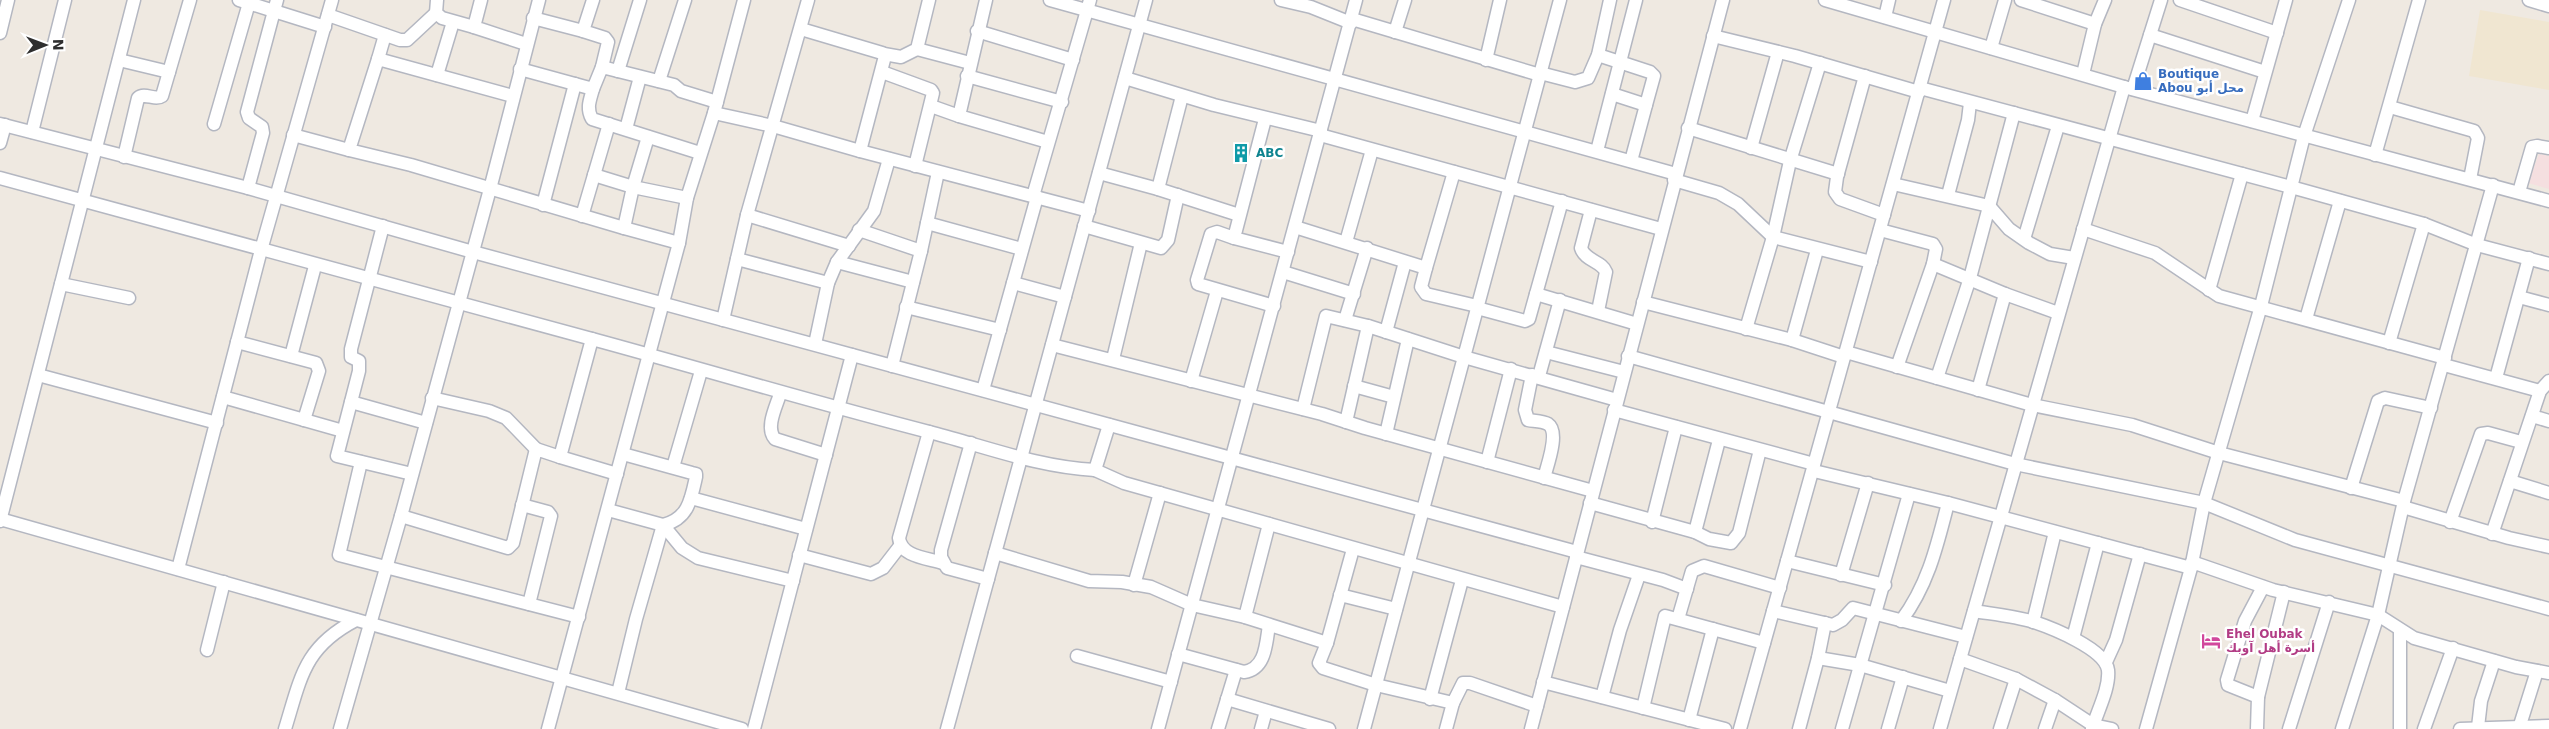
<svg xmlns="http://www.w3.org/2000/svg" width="2549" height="729" viewBox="0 0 2549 729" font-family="'DejaVu Sans','Noto Sans Arabic',sans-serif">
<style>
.education{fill:#f0e6d1}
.medical{fill:#f5dfe0}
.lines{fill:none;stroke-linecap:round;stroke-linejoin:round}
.minor-casing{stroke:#b4b7c1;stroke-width:15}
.minor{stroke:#fff;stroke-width:12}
.labels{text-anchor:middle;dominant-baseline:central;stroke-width:5;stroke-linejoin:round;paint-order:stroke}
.shop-label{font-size:12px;font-weight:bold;fill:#366cbe;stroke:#fff;text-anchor:start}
.culture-label{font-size:12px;font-weight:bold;fill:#0d838f;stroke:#fff;text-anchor:start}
.hotel-label{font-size:12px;font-weight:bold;fill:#b23c85;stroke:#fff;text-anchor:start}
</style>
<rect width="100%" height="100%" fill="#efe9e1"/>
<!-- education -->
<polygon class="education" points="2480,10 2549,22 2549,90 2469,76"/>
<!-- medical -->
<polygon class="medical" points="2539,154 2549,156 2549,189 2528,183"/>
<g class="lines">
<!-- minor casing -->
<g class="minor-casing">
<g id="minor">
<polyline points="239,0 274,11 277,0"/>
<polyline points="437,0 436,13 442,18 474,27"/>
<polyline points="481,0 474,27 526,44"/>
<polyline points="593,0 583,31 605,38 608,42 602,67"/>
<polyline points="986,0 959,116 1048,142"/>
<polyline points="1050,0 1676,174"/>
<polyline points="1281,0 1311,7 1351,23"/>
<polyline points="1825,0 2124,87 2549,201"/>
<polyline points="2021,0 2095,24"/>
<polyline points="2180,0 2277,33"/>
<polyline points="2529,0 2549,6"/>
<polyline points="328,15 400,40 407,40 436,13"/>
<polyline points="1885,17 1889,0"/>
<polyline points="533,18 583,31"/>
<polyline points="1352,19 1540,75"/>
<polyline points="801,29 882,53 885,56 860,151"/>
<polyline points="977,31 1073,60"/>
<polyline points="1395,32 1405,0"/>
<polyline points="0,33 8,0"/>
<polyline points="2150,35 2265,72"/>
<polyline points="1713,36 1795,56 1919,92"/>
<polyline points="1991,48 2005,0"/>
<polyline points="917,49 970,63"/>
<polyline points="884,54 901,57 917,49 929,0"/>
<polyline points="1598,55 1650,72 1654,76 1646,105 1612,94"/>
<polyline points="378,59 385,35"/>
<polyline points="119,60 169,72"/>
<polyline points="1486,60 1500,0"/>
<polyline points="520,69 593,89 602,67 674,85 681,91 717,102"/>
<polyline points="618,71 640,0"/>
<polyline points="882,72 931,90 933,93 915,166"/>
<polyline points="1540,73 1575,82 1588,78 1598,55 1610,0"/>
<polyline points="2083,74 2095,24 2105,0"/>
<polyline points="437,75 453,22"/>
<polyline points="967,76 1062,102"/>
<polyline points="1865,76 1837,177 1835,192 1840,199 1884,215"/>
<polyline points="1125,78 1214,105 1321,131"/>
<polyline points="659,81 685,0"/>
<polyline points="1920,88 2291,187 2424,224 2477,245 2549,264"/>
<path d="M593,89c-3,11 -7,19 -1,30l108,34"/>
<polyline points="2133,89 2161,0"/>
<polyline points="513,96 378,59 349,150 411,165 624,228"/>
<polyline points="931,106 959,116"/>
<polyline points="2390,107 2474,131 2478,138 2470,179"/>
<polyline points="714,113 773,126 860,151 1089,211"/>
<polyline points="1265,119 1234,238 1288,252"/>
<polyline points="2252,121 2286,0"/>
<polyline points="0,124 248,188 473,252 1577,552"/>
<polyline points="214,124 249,3"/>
<polyline points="1688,128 1838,174"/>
<polyline points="626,129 640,77"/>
<polyline points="32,132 65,0"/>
<polyline points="293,135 349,150"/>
<polyline points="1320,135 1661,229"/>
<polyline points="648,137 633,187 687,198"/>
<polyline points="0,143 5,125"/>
<polyline points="1751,148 1778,52"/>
<polyline points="1597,151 1636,0"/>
<polyline points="2375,155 2419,0"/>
<path d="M124,157l14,-59c7,-6 17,3 24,-2l28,-96"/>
<polyline points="1631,161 1646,105"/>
<polyline points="1099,173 1158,189 1239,215"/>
<polyline points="594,175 633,187 624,228 679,243"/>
<polyline points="0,178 592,339"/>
<polyline points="1674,180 1719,193 1738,204 1773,237 1871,262"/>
<polyline points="1893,184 1989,206 2009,229 2029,243 2050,254 2074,258"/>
<polyline points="248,188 263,133 262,127 249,118 247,112 274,11 325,27"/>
<polyline points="1158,189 1182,96"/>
<polyline points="2519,192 2532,147 2537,146 2549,148"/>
<polyline points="1948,195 1968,120 1970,103"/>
<polyline points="1033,196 1090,0"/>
<polyline points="543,205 575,84"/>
<path d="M1591,210l-10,38c4,13 21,13 25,24l-8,39"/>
<polyline points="747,215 849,246"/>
<polyline points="582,216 609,124"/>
<polyline points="927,223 1022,249"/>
<polyline points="383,226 351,349 351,357 359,361 359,371 337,456 412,474"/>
<polyline points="1084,226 1161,248 1168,240 1178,195"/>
<polyline points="1295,227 1426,268 1454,172"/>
<polyline points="2083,229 2155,253 2219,296 2445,358"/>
<polyline points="859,230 921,251"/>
<polyline points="1880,230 1933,244 1936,249 1933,264 1897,367"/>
<polyline points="1234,238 1217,232 1211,234 1197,280 1198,284 1274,306"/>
<polyline points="2024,239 2058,126"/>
<polyline points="1346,242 1372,150"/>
<polyline points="737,259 828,283"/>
<polyline points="837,262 913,282"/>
<polyline points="1933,264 2005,294 2058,313"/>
<polyline points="1426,268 1421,287 1426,294 1477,306"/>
<polyline points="1283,272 1354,294"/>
<polyline points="1013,283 1065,297"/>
<polyline points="61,284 129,298"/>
<polyline points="2209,290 2242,174"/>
<polyline points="1536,294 1637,324"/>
<polyline points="2519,297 2549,305"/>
<polyline points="1643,302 1792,340 1844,357"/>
<polyline points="906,307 1000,330"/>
<polyline points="1477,308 1525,321 1529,319 1562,201"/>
<polyline points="2306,319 2340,201"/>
<polyline points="723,320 747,215 808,0"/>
<polyline points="1345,320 1367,248"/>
<polyline points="1746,329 1773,237 1790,161 1820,63"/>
<polyline points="1386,332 1405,262"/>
<polyline points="1792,340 1817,250"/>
<polyline points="237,342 316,363 319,371 304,420"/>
<polyline points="2389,343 2424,224"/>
<polyline points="815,344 828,283 837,262 874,211 889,159"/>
<polyline points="1052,345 1322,414 1365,428 1593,491"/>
<polyline points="1546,352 1624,372"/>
<polyline points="1846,352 2032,405 2132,425 2219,453 2404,501"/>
<polyline points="291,356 315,266"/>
<polyline points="1628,356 2015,464 2204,503 2295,540 2549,609"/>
<polyline points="1113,359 1141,243"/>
<polyline points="2444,365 2540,391"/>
<polyline points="892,366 921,251 938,172"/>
<polyline points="38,375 217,423"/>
<path d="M1532,375l-7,35 3,10c5,1 15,1 20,4 12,8 -1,42 -4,54"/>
<polyline points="1539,376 1560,300"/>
<polyline points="1937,378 1970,278 2014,113"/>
<polyline points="2496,378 2529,258"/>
<polyline points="1191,381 1217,291"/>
<polyline points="1354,386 1394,397"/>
<polyline points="983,390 1037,197"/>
<polyline points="1978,390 2005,294"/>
<path d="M780,394c-4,13 -15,34 -5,45l51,16"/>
<polyline points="223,397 343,431"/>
<polyline points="432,398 489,411 506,418 536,449"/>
<polyline points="351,402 426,423"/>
<polyline points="1303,409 1326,316 1368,326 1464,357 1617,400"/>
<polyline points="1614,410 1814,464"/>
<polyline points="2532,416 2549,421"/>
<polyline points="1346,422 1368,326"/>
<polyline points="1109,425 1095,470 1124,483 1563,607"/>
<path d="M929,432l-30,106c2,19 28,20 44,25"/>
<polyline points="1386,434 1408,339"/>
<polyline points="971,443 941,550 941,557 947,568 988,579"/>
<polyline points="361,462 339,555 579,617"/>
<polyline points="1487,462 1511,369"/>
<polyline points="673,467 701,371"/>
<polyline points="1814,471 1948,503 2191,568"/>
<path d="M617,474l-57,-17 32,-118c114,31 227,65 341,94 54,14 105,34 162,37"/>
<polyline points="2510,481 2549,493"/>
<polyline points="2351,488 2378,401 2385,398 2431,408"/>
<polyline points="691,498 806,529"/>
<polyline points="1590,503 1695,532 1709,539 1731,543 1739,533 1760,450"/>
<polyline points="522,505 548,512 551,516 529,604"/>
<polyline points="2403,507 2509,538 2549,547"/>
<polyline points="608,510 663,525 682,548 698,558 793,581"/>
<polyline points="401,516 508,548 513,543 536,449 560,457"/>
<polyline points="0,519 742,729"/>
<polyline points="0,521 134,0"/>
<polyline points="1652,522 1676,427"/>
<polyline points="2450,522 2481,434 2488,433 2521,442"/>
<polyline points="1695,532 1719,440"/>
<polyline points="2492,534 2540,391 2549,381"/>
<polyline points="1353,549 1327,643 1319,663 1323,668 1376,685 1453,703 1446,729"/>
<polyline points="995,553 1089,581 1122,582 1151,587 1192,605 1245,617 1327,643"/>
<polyline points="799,555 871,574 883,568 900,546"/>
<polyline points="1576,557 1663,580 1687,589"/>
<polyline points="1787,561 1885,585"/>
<polyline points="2192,562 2273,590 2378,615 2414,638 2516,667 2549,673"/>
<polyline points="178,569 261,250 332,0"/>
<polyline points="1841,575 1868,483"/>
<polyline points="1134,585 1160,493"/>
<polyline points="1340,595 1396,609"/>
<polyline points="1773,611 1833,625 1842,620 1853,608 1966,637"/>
<path d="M1974,611c19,3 41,5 60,11 18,6 71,27 74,48 2,18 -11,42 -16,59"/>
<polyline points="1245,617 1269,524"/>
<polyline points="1678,619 1692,571 1704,566 1780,588"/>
<path d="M1901,621c27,-36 36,-75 47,-118"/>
<polyline points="2033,622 2055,532"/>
<polyline points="2073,638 2098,543"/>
<polyline points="207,650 224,582"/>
<path d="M1178,654l66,18c22,-3 22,-29 25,-47"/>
<polyline points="1077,656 1171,682"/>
<polyline points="1818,658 1860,665 1950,691"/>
<polyline points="1960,659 2016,679 2055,700 2093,725 2112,729"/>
<polyline points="2106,662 2116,640 2140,554"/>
<polyline points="1543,682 1725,729"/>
<path d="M618,693l18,-74 27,-94c25,-6 28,-25 33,-48v-3l-4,-1 -69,-19"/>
<polyline points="1602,697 1620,630 1639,575"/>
<polyline points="2258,697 2284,592"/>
<polyline points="1227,699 1329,729"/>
<polyline points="1430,699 1462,580"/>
<polyline points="1453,703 1463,683 1470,683 1537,706"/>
<polyline points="1643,708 1665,616 1764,643"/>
<polyline points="1689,720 1713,629"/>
<polyline points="2520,725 2537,671"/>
<polyline points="2478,727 2481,701 2494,661"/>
<path d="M285,729c16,-52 19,-82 71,-109"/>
<polyline points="340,729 401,516 490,189 539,0"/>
<polyline points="548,729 679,243 687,198 714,113 744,0"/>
<polyline points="754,729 852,355"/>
<polyline points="947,729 1146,0"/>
<polyline points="1158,729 1356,0"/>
<polyline points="1218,729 1236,670"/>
<polyline points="1261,729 1266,711"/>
<polyline points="1364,729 1560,0"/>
<polyline points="1531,729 1723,0"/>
<polyline points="1740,729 1944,0"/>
<polyline points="1799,729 1818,658 1825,623"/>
<polyline points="1842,729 1909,494"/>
<polyline points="1888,729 1903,677"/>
<polyline points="1940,729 2124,87"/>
<polyline points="2000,729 2016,679"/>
<polyline points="2045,729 2055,700"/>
<polyline points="2146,729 2191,568 2204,503 2261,306 2304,136 2349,0"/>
<polyline points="2257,729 2258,697 2228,685 2227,680 2245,621 2263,587"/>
<polyline points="2289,729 2329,602"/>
<polyline points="2342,729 2378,615 2404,501 2493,185"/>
<polyline points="2400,729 2400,631"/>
<polyline points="2424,729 2453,648"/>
<polyline points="2460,729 2549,726"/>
</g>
</g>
<!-- minor -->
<use href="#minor" class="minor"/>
</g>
<!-- icons -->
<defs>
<g id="shop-bare" transform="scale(1.5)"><path d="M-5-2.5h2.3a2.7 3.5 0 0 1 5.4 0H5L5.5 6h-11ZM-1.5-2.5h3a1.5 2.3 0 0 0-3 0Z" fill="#3f7fe0" stroke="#fff" stroke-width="2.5" paint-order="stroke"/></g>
<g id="building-bare" transform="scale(1.5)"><path d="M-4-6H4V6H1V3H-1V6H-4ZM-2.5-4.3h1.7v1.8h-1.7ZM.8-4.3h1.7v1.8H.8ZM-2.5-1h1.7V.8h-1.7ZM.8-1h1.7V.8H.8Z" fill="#0f9aa8" stroke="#fff" stroke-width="2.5" paint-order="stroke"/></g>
<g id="hotel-bare" transform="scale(1.5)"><path d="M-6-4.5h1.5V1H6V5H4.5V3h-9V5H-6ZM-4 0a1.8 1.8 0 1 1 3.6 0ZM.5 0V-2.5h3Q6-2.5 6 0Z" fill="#d1479c" stroke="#fff" stroke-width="2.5" paint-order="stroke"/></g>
</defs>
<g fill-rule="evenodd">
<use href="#shop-bare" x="2143" y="81"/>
<use href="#building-bare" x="1241" y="153"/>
<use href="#hotel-bare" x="2211" y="641"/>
</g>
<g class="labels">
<!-- shop labels -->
<g class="shop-label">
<text x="2158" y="74">Boutique<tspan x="2158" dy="14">Abou محل أبو</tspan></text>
</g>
<!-- culture labels -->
<g class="culture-label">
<text x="1256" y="153">ABC</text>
</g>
<!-- hotel labels -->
<g class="hotel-label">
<text x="2226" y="634">Ehel Oubak<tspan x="2226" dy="14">أسرة أهل آوبك</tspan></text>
</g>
</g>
<!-- north arrow -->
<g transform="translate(45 45) rotate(89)" stroke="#ffffff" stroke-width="4" paint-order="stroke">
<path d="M0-4L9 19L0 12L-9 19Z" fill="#2e2e2e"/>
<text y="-8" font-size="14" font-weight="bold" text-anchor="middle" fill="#2e2e2e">N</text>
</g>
</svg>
